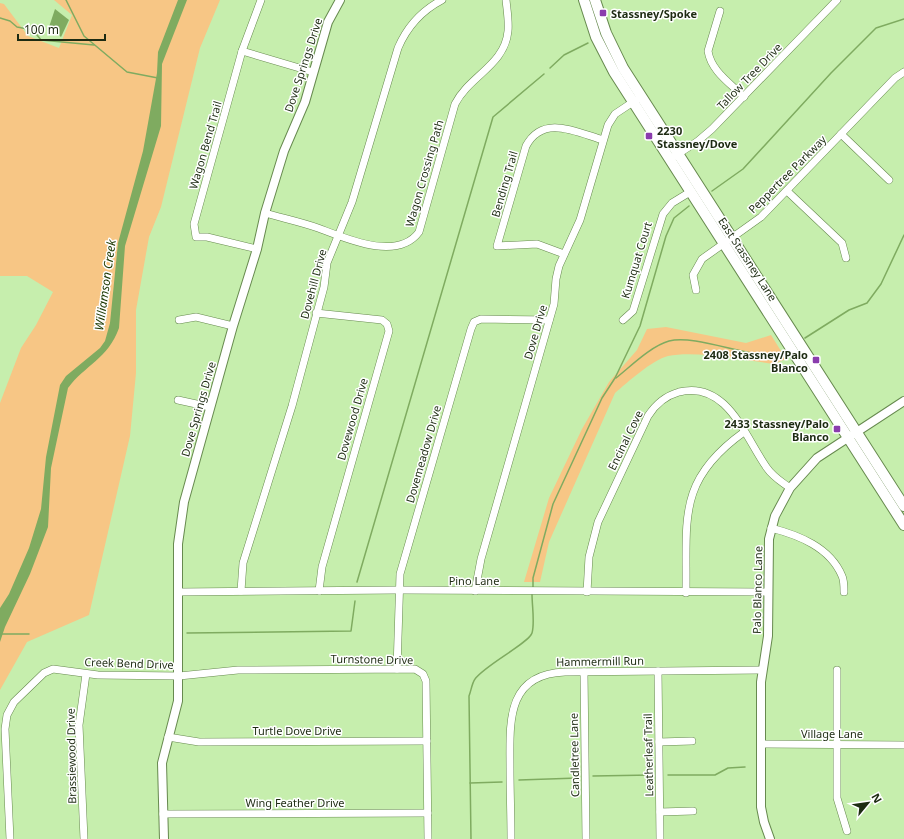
<svg xmlns="http://www.w3.org/2000/svg" width="904" height="839" viewBox="0 0 904 839" font-family="'Noto Sans',sans-serif">
<style>
.green{fill:#f7c685}
.water{fill:#7fab60}
.lines{fill:none;stroke-linecap:round;stroke-linejoin:round}
.stream{stroke:#7fab60;stroke-width:1.5}
.minor-casing{stroke:#678a4f;stroke-width:8}
.tertiary-casing{stroke:#678a4f;stroke-width:10}
.secondary-casing{stroke:#678a4f;stroke-width:12}
.minor{stroke:#fff;stroke-width:7}
.tertiary{stroke:#fff;stroke-width:8}
.secondary{stroke:#fff;stroke-width:10}
.poi-dot{fill:#8a3cad;stroke:#fff;stroke-width:1.5}
.labels{text-anchor:middle;dominant-baseline:central;stroke-width:3;stroke-linejoin:round;paint-order:stroke}
.poi-label{font-size:11px;font-weight:bold;fill:#1d2b12;stroke:#fff;text-anchor:start}
.street-label{font-size:11px;fill:#1d2b12;stroke:#fff}
.water-label{font-size:12px;font-style:italic;fill:#1d3902;stroke:#fff}
</style>
<rect width="100%" height="100%" fill="#c6eead"/>
<!-- green -->
<g class="green">
<polygon points="54,0 220,0 200,48 161,207 149,237 136,310 136,373 130,436 89,615 27,642 0,690 0,403 21,348 36,325 53,292 27,276 0,276 0,3 4,4 28,36 59,48 72,15"/>
<path d="M666,327l80,16 25,-8 15,24 -12,5c-28,-4 -79,-14 -106,-8 -16,4 -40,26 -53,37l-66,149 -9,40h-16l25,-84 33,-69 27,-47 28,-32 10,-21z"/>
</g>
<!-- water -->
<g class="water">
<path d="M178,0h9l-25,64 -1,62 -36,120 -6,82c-11,31 -34,37 -51,60l-17,80 -3,59 -18,47 -25,53 -5,15v-34l9,-14 20,-46 12,-39 5,-52 14,-72 6,-9 34,-28 5,-7 5,-18 8,-80 25,-92 14,-78 1,-21z"/>
<polygon points="55,9 69,20 61,37 49,27"/>
</g>
<g class="lines">
<!-- stream -->
<g class="stream">
<polyline points="66,0 84,36 127,72 158,78"/>
<polyline points="0,18 10,21 17,27 33,30 41,40 94,45"/>
<polyline points="550,68 564,55 588,43"/>
<polyline points="712,191 743,169 831,73 876,28 904,19"/>
<polyline points="805,338 849,310 867,303 881,284 904,235"/>
<path d="M616,378c15,-12 35,-32 53,-37 30,-8 95,24 115,11"/>
<polyline points="357,582 493,117 544,74"/>
<polyline points="533,588 533,578 553,504 602,398 615,378 640,326 666,236 674,218 689,206"/>
<polyline points="187,633 351,631 355,601"/>
<polyline points="0,634 29,634"/>
<polyline points="668,775 715,775 728,768 745,767"/>
<polyline points="593,776 652,775"/>
<polyline points="519,780 578,778"/>
<polyline points="470,783 502,782"/>
<path d="M471,839l-2,-143c2,-5 3,-13 6,-17 10,-14 54,-36 57,-46 3,-10 0,-27 0,-39"/>
</g>
<!-- minor casing -->
<g class="minor-casing">
<g id="minor">
<path d="M720,11l-12,40c3,20 22,32 36,46"/>
<polyline points="242,51 313,72"/>
<polyline points="841,134 889,180"/>
<polyline points="675,156 698,141 712,129 837,0"/>
<polyline points="787,191 842,243 846,258"/>
<path d="M265,213c17,5 36,9 53,15 27,10 79,34 101,4l36,-128c14,-28 50,-39 53,-73 1,-10 -1,-21 -2,-31"/>
<polyline points="257,249 207,237 196,237 194,224 242,51 261,0"/>
<path d="M564,254l-27,-10 -40,2 29,-100c17,-32 50,-14 77,-6"/>
<polyline points="696,290 693,275 702,259 761,217 895,78 904,72"/>
<polyline points="316,313 382,320 387,324 389,331 322,567 319,591"/>
<polyline points="179,320 196,317 233,326"/>
<polyline points="623,320 633,311 663,214 672,203 690,192"/>
<polyline points="178,400 210,407"/>
<path d="M771,528c27,7 59,19 71,48 2,4 2,11 2,16"/>
<path d="M241,591l2,-28 49,-157 32,-119 3,-24 25,-61 46,-154c9,-21 23,-37 44,-48"/>
<polyline points="475,591 481,559 554,304 556,279 559,266 580,220 608,125 615,114 636,100"/>
<polyline points="179,592 398,590 768,592"/>
<path d="M587,592l2,-35 9,-35 50,-106c7,-11 17,-20 31,-24 48,-12 66,45 88,76 6,9 15,14 23,20"/>
<path d="M686,593c1,-75 -9,-113 58,-161"/>
<polyline points="397,669 400,574 471,329 474,322 481,319 549,320"/>
<polyline points="837,670 837,798 847,831"/>
<polyline points="658,671 660,839"/>
<polyline points="584,672 586,839"/>
<polyline points="168,737 199,742 427,741"/>
<polyline points="659,742 692,741"/>
<polyline points="761,744 904,745"/>
<polyline points="660,812 693,811"/>
<polyline points="163,814 428,813"/>
<polyline points="10,839 5,729 7,715 14,702 44,673 53,669 98,675 179,676 238,670 415,669 423,674 426,681 428,839"/>
<polyline points="84,839 79,725 86,674"/>
<path d="M511,839c0,-24 -1,-47 -1,-71 0,-44 -5,-94 55,-96l197,-2"/>
</g>
</g>
<!-- tertiary casing -->
<g class="tertiary-casing">
<g id="tertiary">
<polyline points="164,839 162,763 178,701 178,544 184,502 233,326 257,249 265,213 284,151 305,102 328,22 340,0"/>
<polyline points="770,839 764,822 761,807 761,682 768,636 769,539 775,516 790,488 817,458 904,401"/>
</g>
</g>
<!-- secondary casing -->
<g class="secondary-casing">
<g id="secondary">
<polyline points="584,0 596,37 614,72 904,525"/>
<polyline points="595,0 606,33 623,68 904,506"/>
</g>
</g>
<!-- minor -->
<use href="#minor" class="minor"/>
<!-- tertiary -->
<use href="#tertiary" class="tertiary"/>
<!-- secondary -->
<use href="#secondary" class="secondary"/>
</g>
<!-- markers -->
<g class="poi-dot">
<rect x="599" y="9" width="8" height="8" rx="2"/>
<rect x="645" y="132" width="8" height="8" rx="2"/>
<rect x="812" y="356" width="8" height="8" rx="2"/>
<rect x="833" y="425" width="8" height="8" rx="2"/>
</g>
<g class="labels">
<!-- poi labels -->
<g class="poi-label">
<text x="611" y="13">Stassney/Spoke</text>
<text x="657" y="130">2230<tspan x="657" dy="13">Stassney/Dove</tspan></text>
<text x="808" y="354" text-anchor="end">2408 Stassney/Palo<tspan x="808" dy="13">Blanco</tspan></text>
<text x="829" y="423" text-anchor="end">2433 Stassney/Palo<tspan x="829" dy="13">Blanco</tspan></text>
</g>
<!-- street labels -->
<g class="street-label">
<text transform="translate(303 65) rotate(-72)">Dove Springs Drive</text>
<text transform="translate(749 76) rotate(-46)">Tallow Tree Drive</text>
<text transform="translate(205 145) rotate(-74)">Wagon Bend Trail</text>
<text transform="translate(424 173) rotate(-74)">Wagon Crossing Path</text>
<text transform="translate(787 174) rotate(-45)">Peppertree Parkway</text>
<text transform="translate(504 184) rotate(-74)">Bending Trail</text>
<text transform="translate(748 259) rotate(57)">East Stassney Lane</text>
<text transform="translate(636 260) rotate(-73)">Kumquat Court</text>
<text transform="translate(313 284) rotate(-75)">Dovehill Drive</text>
<text transform="translate(535 332) rotate(-74)">Dove Drive</text>
<text transform="translate(198 409) rotate(-74)">Dove Springs Drive</text>
<text transform="translate(352 419) rotate(-74)">Dovewood Drive</text>
<text transform="translate(625 440) rotate(-64)">Encinal Cove</text>
<text transform="translate(423 454) rotate(-74)">Dovemeadow Drive</text>
<text x="474" y="580">Pino Lane</text>
<text transform="translate(757 590) rotate(-89)">Palo Blanco Lane</text>
<text transform="translate(372 659) rotate(1)">Turnstone Drive</text>
<text transform="translate(600 661) rotate(-1)">Hammermill Run</text>
<text transform="translate(129 663) rotate(2)">Creek Bend Drive</text>
<text x="297" y="730">Turtle Dove Drive</text>
<text x="832" y="733">Village Lane</text>
<text transform="translate(574 755) rotate(-91)">Candletree Lane</text>
<text transform="translate(648 755) rotate(-91)">Leatherleaf Trail</text>
<text transform="translate(71 756) rotate(-91)">Brassiewood Drive</text>
<text x="295" y="802">Wing Feather Drive</text>
</g>
<!-- water labels -->
<g class="water-label">
<text transform="translate(105 285) rotate(-82)">Williamson Creek</text>
</g>
</g>
<!-- north arrow -->
<g transform="translate(868 803) rotate(61)" stroke="#ffffff" stroke-width="3" paint-order="stroke">
<path d="M0-3L7 15L0 10L-7 15Z" fill="#1d2b12"/>
<text y="-6" font-size="11" font-weight="bold" text-anchor="middle" fill="#1d2b12">N</text>
</g>
<!-- scale -->
<path d="M18 34v6h87v-6" fill="none" stroke="#1d2b12" stroke-width="2"/>
<text x="24" y="34" font-size="12" fill="#1d2b12" stroke="#ffffff" stroke-width="3" paint-order="stroke">100 m</text>
</svg>
